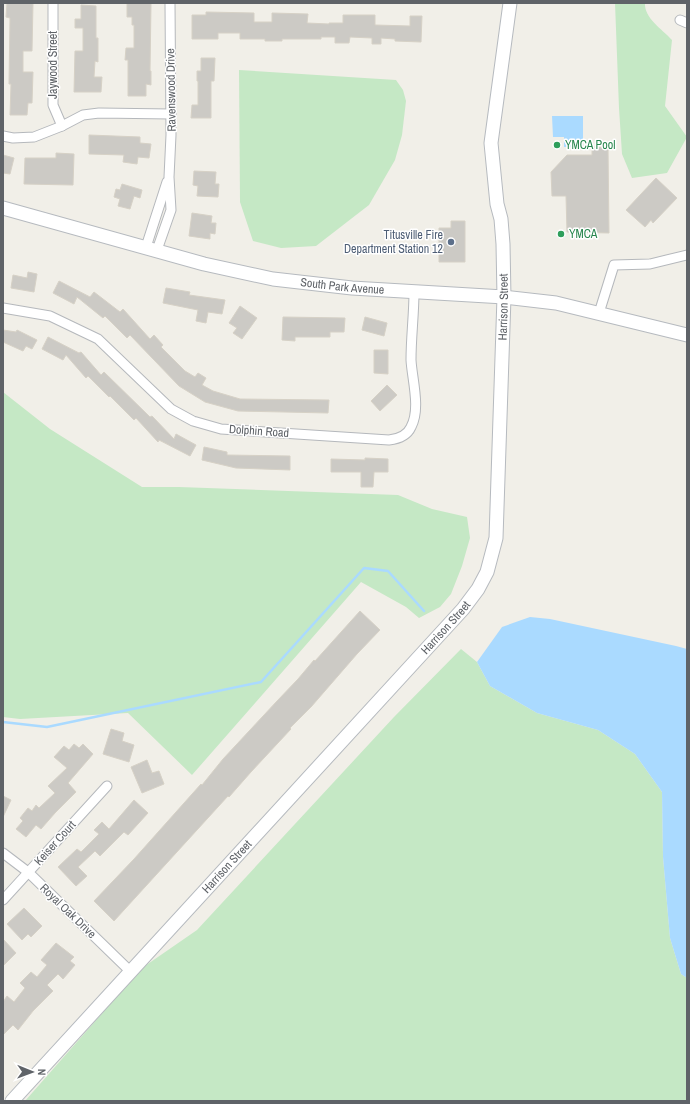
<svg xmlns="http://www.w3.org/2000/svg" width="690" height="1104" viewBox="0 0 690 1104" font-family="'Archivo Narrow',sans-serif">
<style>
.green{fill:#c5e8c5}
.water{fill:#aadaff}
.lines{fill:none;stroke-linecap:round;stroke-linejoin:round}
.stream{stroke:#aadaff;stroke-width:2.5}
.building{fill:#cccac5;stroke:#d6d1c6}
.street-casing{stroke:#b5b8bc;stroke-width:11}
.secondary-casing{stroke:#b6babf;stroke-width:15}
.street{stroke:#fff;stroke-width:9}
.secondary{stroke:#fff;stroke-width:13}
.leisure-dot{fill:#2e9e5b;stroke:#fff;stroke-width:1.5}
.service-dot{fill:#5c6f8a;stroke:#fff;stroke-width:1.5}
.labels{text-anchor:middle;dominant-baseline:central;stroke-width:3;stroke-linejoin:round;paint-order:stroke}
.street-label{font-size:12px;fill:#5f6368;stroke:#fff}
.leisure-label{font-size:12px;fill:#27864d;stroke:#fff;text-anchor:start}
.service-label{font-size:12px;fill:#4e5e75;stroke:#fff;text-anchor:end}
</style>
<rect width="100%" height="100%" fill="#f1efe8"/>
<!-- green -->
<g class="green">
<path d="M615,3h30c-1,15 17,26 27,37l-7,66 22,31 -20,36 -35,5 -10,-24 -3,-46z"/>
<polygon points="239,70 396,80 403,90 406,101 402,135 395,160 369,205 316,246 281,248 253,241 240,202"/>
<polygon points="3,392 50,429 142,487 179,487 398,495 432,509 467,517 470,538 462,566 451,594 440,607 419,618 406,607 361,582 192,775 128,713 20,719 3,717"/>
<polygon points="461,649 477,662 490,686 537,713 598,730 635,754 662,792 663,857 670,938 681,974 687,978 687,1101 25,1101 142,968 197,930 394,717"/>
</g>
<!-- water -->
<g class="water">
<polygon points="552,116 583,116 583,146 564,147 564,137 553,137"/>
<polygon points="530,617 550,619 676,646 687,649 687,978 681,974 670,938 663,857 662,792 635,754 598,730 537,713 490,686 477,662 502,627"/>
</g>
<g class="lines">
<!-- stream -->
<polyline class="stream" points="3,722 47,727 261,682 364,568 388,571 424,611"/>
</g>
<!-- building -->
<g class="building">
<polygon points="7,3 33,3 32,51 23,51 23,72 33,72 32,103 28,103 27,115 10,115 11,84 9,84 10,18 6,17"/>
<polygon points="127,3 151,3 150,71 151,71 151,85 146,84 146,96 128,96 128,60 125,60 126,48 134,48 134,25 132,25 132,17 127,17"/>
<polygon points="81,5 96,6 96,38 98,38 98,62 95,61 94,77 102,77 101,92 74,92 75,51 83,51 83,28 75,28 75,19 81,19"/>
<polygon points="206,12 254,13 254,22 272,22 272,13 308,14 307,23 329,24 329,23 343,23 343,15 375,15 375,25 410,26 410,16 422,16 421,42 395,41 395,39 381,38 381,44 372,44 372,38 350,37 349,43 335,43 335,37 321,37 321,39 282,39 282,41 265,41 265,39 240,39 240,33 218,33 218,39 192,39 192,15 206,15"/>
<polygon points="201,58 215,58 214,81 211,81 211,118 191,118 192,105 198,105 198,81 197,81 197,71 201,71"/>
<polygon points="89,135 140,137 140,143 151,144 149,158 138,157 137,164 123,162 124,155 89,154"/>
<polygon points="592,147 608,147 609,233 567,232 566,196 552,196 551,172 567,155 592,155"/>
<polygon points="56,153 74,154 73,185 24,184 25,158 56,158"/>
<polygon points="3,155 14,158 10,174 3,173"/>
<polygon points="194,171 216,172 215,184 219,184 218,197 197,196 198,186 193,185"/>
<polygon points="656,178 677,198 653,223 651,220 645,227 626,210"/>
<polygon points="122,184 142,190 140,198 134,196 130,209 118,206 120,199 114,197 116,189 120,190"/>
<polygon points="192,213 212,216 211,223 216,223 215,234 210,233 210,239 189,236"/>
<polygon points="451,221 465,221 465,262 439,262 439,228 451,228"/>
<polygon points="28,272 37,274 34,292 11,288 13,275 27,278"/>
<polygon points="59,281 90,297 94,292 120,312 123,309 150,339 154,335 163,345 161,347 185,371 195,377 198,373 206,378 202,385 213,391 240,399 329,400 328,413 238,411 205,402 179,386 130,335 127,338 105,316 103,318 77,297 74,304 53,293"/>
<polygon points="166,288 190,292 189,295 225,300 222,314 208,312 206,323 196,321 198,310 163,303"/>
<polygon points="240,306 257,318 242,339 233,333 237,328 229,323"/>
<polygon points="283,317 345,318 344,332 330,332 330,337 295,337 295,341 282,340"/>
<polygon points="365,317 387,323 384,336 362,330"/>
<polygon points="3,330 16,332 17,330 37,340 32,349 26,346 23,351 3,342"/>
<polygon points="48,337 79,353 81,352 101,375 104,372 150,417 152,416 174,439 176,434 196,445 190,456 159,440 158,442 136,418 134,420 110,396 109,397 88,376 86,378 66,355 63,360 42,349"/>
<polygon points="374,350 388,350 388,374 374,373"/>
<polygon points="387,385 397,395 380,411 371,401"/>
<polygon points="204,447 227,452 227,455 290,456 290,470 236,468 202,460"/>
<polygon points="365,458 388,459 388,472 374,472 373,487 361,487 361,472 331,472 331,459 365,460"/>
<polygon points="360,611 380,630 357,654 311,707 290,728 291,729 251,772 229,797 228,796 114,921 94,901 134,859 201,784 202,785 223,759 277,701 298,679 314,660 315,661"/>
<polygon points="111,729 124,733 122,741 134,745 129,762 103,754"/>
<polygon points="74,744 79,748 83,744 93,754 68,783 76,792 55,813 41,829 36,825 26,837 16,829 23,821 20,818 28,808 32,811 36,805 39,808 55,793 48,786 67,768 54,757 64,746 69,750"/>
<polygon points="147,760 152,773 159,771 164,784 142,793 131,767"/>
<polygon points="3,796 11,800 3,817"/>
<polygon points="134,800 148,813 128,835 124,832 100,856 95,851 78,867 87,876 76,886 58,867 77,849 81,852 99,834 94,830 102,822 109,829"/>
<polygon points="24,908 42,926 31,937 28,934 22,940 7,924"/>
<polygon points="3,939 16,953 3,966"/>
<polygon points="56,943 74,957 70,961 75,965 63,979 58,974 47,985 53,991 33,1011 18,1030 13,1025 3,1035 3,1002 7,996 14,1002 25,988 20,983 31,972 37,977 47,965 41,960"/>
</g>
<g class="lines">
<!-- street casing -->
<g class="street-casing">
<g id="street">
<polyline points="53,3 53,105 62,126"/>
<polyline points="680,20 687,23"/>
<polyline points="3,136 13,138 34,137 62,126 83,115 99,113 171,114"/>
<polyline points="146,247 167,182"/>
<polyline points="157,250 171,210 169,177 171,135 170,3"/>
<path d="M3,308l47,8 48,23 73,70 22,12 28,8 168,11c9,-1 18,-4 22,-13 10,-18 1,-48 0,-67 0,-23 3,-46 3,-68"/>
<polyline points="599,313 614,265 650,264 687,255"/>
<polyline points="3,853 28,872 130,971"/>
<polyline points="3,900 107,786"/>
</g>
</g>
<!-- secondary casing -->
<g class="secondary-casing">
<g id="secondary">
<path id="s1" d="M3,208l201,56 69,15 79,9 152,9 52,6 131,32"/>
<path id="s2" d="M12,1101l451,-492 15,-20 9,-17 9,-34 8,-241 -1,-53 -2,-25 -4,-15 -6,-61 19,-140"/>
</g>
</g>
<!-- street -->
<use href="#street" class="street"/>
<!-- secondary -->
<use href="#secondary" class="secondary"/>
</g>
<!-- markers -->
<g class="leisure-dot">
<circle cx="557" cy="145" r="4"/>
<circle cx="561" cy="234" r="4"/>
</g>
<circle class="service-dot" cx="451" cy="242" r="4"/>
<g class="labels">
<!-- street labels -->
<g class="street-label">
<text transform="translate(53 65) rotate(-90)">Jaywood Street</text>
<text transform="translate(171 90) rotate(-91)">Ravenswood Drive</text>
<text stroke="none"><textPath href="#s1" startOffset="349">South Park Avenue</textPath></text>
<text stroke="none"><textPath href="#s2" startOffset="978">Harrison Street</textPath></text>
<text transform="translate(259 431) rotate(4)">Dolphin Road</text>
<text stroke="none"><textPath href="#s2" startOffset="642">Harrison Street</textPath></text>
<text transform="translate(55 843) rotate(-48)">Keiser Court</text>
<text stroke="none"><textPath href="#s2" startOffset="318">Harrison Street</textPath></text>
<text transform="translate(68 911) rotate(44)">Royal Oak Drive</text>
</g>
<!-- leisure labels -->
<g class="leisure-label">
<text x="565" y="145">YMCA Pool</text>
<text x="569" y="234">YMCA</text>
</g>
<!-- service labels -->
<g class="service-label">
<text x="443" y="235">Titusville Fire<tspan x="443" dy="14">Department Station 12</tspan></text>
</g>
</g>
<!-- border -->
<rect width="690" height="1104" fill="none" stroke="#5f6368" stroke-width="8"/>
<!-- north arrow -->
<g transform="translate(32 1072) rotate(91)" stroke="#ffffff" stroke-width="3" paint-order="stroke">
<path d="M0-3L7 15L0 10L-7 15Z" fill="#5f6368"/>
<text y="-6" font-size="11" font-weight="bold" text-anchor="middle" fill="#5f6368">N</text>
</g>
</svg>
